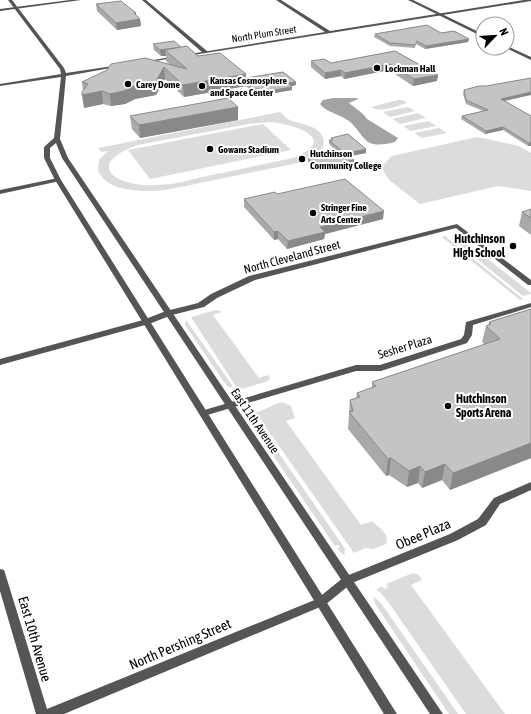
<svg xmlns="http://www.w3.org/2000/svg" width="531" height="714" viewBox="0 0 531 714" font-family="'Asap Condensed',sans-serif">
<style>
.green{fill:#dcdcdc;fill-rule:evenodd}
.water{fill:#a3a3a3}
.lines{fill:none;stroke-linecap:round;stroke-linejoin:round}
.minor{fill:#555;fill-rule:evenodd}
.tertiary{fill:#555;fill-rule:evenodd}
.wall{fill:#a9a9a9}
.shaded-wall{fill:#898989}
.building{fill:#c4c4c4;stroke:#898989}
.poi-dot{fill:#000;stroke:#fff;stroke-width:1.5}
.labels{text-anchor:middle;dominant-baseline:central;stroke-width:4;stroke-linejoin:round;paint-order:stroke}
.far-street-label{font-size:10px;fill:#000;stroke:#fff}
.far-poi-label{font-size:10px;font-weight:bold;fill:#000;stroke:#fff;text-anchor:start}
.poi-label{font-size:12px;font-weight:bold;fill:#000;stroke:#fff;text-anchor:end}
.street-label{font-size:12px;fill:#000;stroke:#fff}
.near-street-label{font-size:14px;fill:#000;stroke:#fff}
</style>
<rect width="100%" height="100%" fill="#fff"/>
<!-- green -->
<g class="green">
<path d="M398,100h5l4,3c-8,2 -26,11 -36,4z"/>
<polygon points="408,107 415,111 390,117 383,112"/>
<path d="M280,112c3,2 5,5 8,7 12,7 32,4 36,22 -1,14 -15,18 -26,22l-132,27c-20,2 -60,3 -68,-20l1,-10 9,-9 -7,1 -3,-4zM270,122c24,2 71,17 23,36 -29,6 -57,12 -86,18 -17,4 -34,9 -51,9 -13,1 -28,-1 -39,-7 -23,-15 9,-29 21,-33l110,-21z"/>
<polygon points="418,113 426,118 400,124 393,119"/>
<polygon points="429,121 436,126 411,131 403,126"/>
<polygon points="263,124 291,150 150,179 128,150"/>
<polygon points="439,128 447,133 422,138 414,133"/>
<polygon points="477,137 519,146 531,153 531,191 498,186 420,204 389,180 381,167 392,156"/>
<polygon points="445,236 523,299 520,300 442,237"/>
<polygon points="460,237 531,293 531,294 523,296 452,239"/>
<polygon points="216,310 222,312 213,315 259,378 268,375 270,378 268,381 242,389 240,387 237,388 191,317"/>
<polygon points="186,320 232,385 232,387 228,387 222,379 185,325"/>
<path d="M282,402l9,4 4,12 -9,3 75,104 11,-4c7,7 18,12 14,23l-13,5 -7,-1 -12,5 -96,-137 -4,-3c11,-3 18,-8 28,-11z"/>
<polygon points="250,416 257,422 346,550 344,551 345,555 341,553 337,548 340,547 338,545 335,546 251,423"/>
<polygon points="413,573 419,575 422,580 411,585 505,714 466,714 389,603 380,592 376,590 382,586 384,589 388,587 386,584"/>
<polygon points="373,596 381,603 458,714 449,714 375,604"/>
</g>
<!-- water -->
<path class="water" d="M333,98h24l1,1 -9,4 14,11 4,5 31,19 -3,4c-8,2 -17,4 -25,1 -8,-4 -13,-16 -21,-22 -9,-7 -22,-8 -29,-17l3,-4z"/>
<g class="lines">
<!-- minor -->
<g class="minor">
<polygon points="70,0 81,0 0,11 0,9"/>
<polygon points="142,0 146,0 207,51 207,53 203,53"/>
<polygon points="408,0 413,0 483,34 483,37"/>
<polygon points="507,46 531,57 531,60 506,48 507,48"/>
<polygon points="58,178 60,179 60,181 0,194 0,190"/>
<polygon points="457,224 531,280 531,285 528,285 456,228 255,280 217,298 204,307 172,315 149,324 0,365 0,359 143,320 166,311 198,303 211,294 249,276"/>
<polygon points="531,303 531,307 473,325 472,335 467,343 381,371 356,371 204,416 201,415 200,413 201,411 356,365 380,365 461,339 464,335 466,322"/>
<polygon points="531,482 531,490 500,504 486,525 458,540 352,583 325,605 64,714 36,714 0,591 0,569 4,570 5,573 47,709 317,599 344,577 450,534 478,519 494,498"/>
</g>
<!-- tertiary -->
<g class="tertiary">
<polygon points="8,0 12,0 64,68 66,73 120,65 122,66 66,76 60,139 68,158 443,714 430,714 62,158 56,143 50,148 50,158 61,180 397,714 384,714 55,180 44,158 44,147 54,138 61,77 0,86 0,84 61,74 60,69"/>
<polygon points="276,0 281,0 330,31 524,0 531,0 531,1 143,63 141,62 325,32"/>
</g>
</g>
<!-- wall -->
<g class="wall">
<polygon points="96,4 136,13 136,15 140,19 141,26 117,30 97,11"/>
<polygon points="441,33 469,39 468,42 425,49 416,44 415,48 390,46 374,37 375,34"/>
<polygon points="153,44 181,47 198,56 246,78 296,85 291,86 292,90 263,95 259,92 254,93 246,86 184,97 165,79 156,95 135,99 125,104 111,106 103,104 84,108 83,91 82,82 170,65 166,61 166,56 161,56 154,50"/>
<polygon points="395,51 438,75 437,81 413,86 389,70 344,79 341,76 325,79 311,67 311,61 331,63"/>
<polygon points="464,90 505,101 531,146 528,146 503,130 485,134 461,119 462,116 483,111 466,104 463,94"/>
<polygon points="238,107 238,120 140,138 132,129 130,116"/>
<polygon points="331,138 366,153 350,156 354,160 354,163 318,171 308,162 308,159 338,152 329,144 329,140 331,140"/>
<polygon points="277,194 383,219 325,234 324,239 287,249 278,239 274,240 244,207 244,199"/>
<polygon points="531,209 531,235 519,226 522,212"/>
<polygon points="531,309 531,458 450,490 442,480 422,488 418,483 407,487 389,475 386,476 348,429 350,400 356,398 357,393 372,388 372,382 485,345 482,342 486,326 488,326 489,322"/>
</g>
<!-- shaded-wall -->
<g class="shaded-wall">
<polygon points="134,13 136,13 136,20 140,19 141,26 117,30 116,23"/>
<polygon points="469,39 468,42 425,49 426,46"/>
<polygon points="160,50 165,50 166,56 161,56"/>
<polygon points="390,64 389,70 344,79 345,73"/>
<polygon points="164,67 165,79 156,95 135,99 125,104 111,106 110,94"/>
<polygon points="341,70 341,76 325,79 325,73"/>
<polygon points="246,74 246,86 184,97 183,85"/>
<polygon points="438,75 437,81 413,86 414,79"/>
<polygon points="296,82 296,85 288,87 288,83"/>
<polygon points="292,87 292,90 263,95 263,92"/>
<polygon points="254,89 259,89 259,92 254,93"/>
<polygon points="102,91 103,104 84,108 82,95"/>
<polygon points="531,92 531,95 500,102 501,99"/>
<polygon points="238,107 238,120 140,138 139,125"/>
<polygon points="503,127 503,130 485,134 486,131"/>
<polygon points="531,142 531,146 528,146 529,143"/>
<polygon points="366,149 366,153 346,157 347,153"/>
<polygon points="354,160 354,163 318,171 318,167"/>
<polygon points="384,211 383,219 325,234 324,239 287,249 288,241 320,227"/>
<polygon points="278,231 278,239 274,240 274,232"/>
<polygon points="531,443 531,458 450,490 453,473"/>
<polygon points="391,458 389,475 386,476 388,459"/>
<polygon points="445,464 442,480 422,488 425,472"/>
<polygon points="420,466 418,483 407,487 409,471"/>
</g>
<!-- building -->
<g class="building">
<polygon points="121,1 136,13 134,13 140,19 116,23 96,4"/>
<polygon points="427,25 441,33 454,31 469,39 426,46 417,41 415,45 390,43 375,34"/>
<polygon points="174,41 181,47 160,50 153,44"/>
<polygon points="187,46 198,56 220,53 246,74 183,85 164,67 155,83 134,86 124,91 110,94 102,91 82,95 82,92 88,84 82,82 107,70 111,64 145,58 187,69 165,50"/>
<polygon points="395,51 438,75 414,79 390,64 345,73 341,70 325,73 311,61 324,59 331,63"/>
<polygon points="283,72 296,82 288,83 292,87 263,92 259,89 254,89 246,83 246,78"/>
<polygon points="531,78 531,92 501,99 531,116 531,142 529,143 503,127 486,131 462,116 488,110 466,100 464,90 479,86 486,86"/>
<polygon points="228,98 238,107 139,125 130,116"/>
<polygon points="348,134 366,149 347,153 354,160 318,167 308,159 342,151 329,140 333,140 331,138"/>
<polygon points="345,179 384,211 320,227 325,232 288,241 278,231 274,232 244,199 275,192 277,194"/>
<polygon points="531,209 531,218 522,212"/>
<polygon points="531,309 531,443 453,473 445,464 425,472 420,466 409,471 391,458 388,459 349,412 353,411 350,400 360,397 357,393 376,386 372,382 500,339 486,326 491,324 489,322"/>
</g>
<!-- markers -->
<g class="poi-dot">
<circle cx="377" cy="68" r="4"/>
<circle cx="128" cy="84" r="4"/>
<circle cx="202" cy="86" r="4"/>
<circle cx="210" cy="149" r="4"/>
<circle cx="302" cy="159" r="4"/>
<circle cx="313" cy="213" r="4"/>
<circle cx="513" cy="246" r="4"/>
<circle cx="448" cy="406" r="4"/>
</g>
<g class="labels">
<!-- far-street labels -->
<g class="far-street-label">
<text transform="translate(264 34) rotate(-9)">North Plum Street</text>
</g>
<!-- far-poi labels -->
<g class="far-poi-label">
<text x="385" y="68">Lockman Hall</text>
<text x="210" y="80">Kansas Cosmosphere<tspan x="210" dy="12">and Space Center</tspan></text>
<text x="136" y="84">Carey Dome</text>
<text x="218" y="149">Gowans Stadium</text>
<text x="310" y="153">Hutchinson<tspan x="310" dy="12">Community College</tspan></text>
<text x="321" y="207">Stringer Fine<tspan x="321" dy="12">Arts Center</tspan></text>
</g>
<!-- poi labels -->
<g class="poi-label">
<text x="505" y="239">Hutchinson<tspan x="505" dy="14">High School</tspan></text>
<text x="456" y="399" text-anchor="start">Hutchinson<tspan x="456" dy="14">Sports Arena</tspan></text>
</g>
<!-- street labels -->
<g class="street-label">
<text transform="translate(292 257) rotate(-15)">North Cleveland Street</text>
<text transform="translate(405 347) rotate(-17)">Sesher Plaza</text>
<text transform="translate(255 421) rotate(56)">East 11th Avenue</text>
</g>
<!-- near-street labels -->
<g class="near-street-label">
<text transform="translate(423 534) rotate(-23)">Obee Plaza</text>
<text transform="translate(35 639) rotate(74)">East 10th Avenue</text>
<text transform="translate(180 644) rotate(-23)">North Pershing Street</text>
</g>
</g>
<!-- north arrow -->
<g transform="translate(495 36) rotate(65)"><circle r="19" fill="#ffffff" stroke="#999999"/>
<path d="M0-3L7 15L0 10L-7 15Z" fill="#000000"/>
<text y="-6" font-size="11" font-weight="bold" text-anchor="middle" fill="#000000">N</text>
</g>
</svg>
